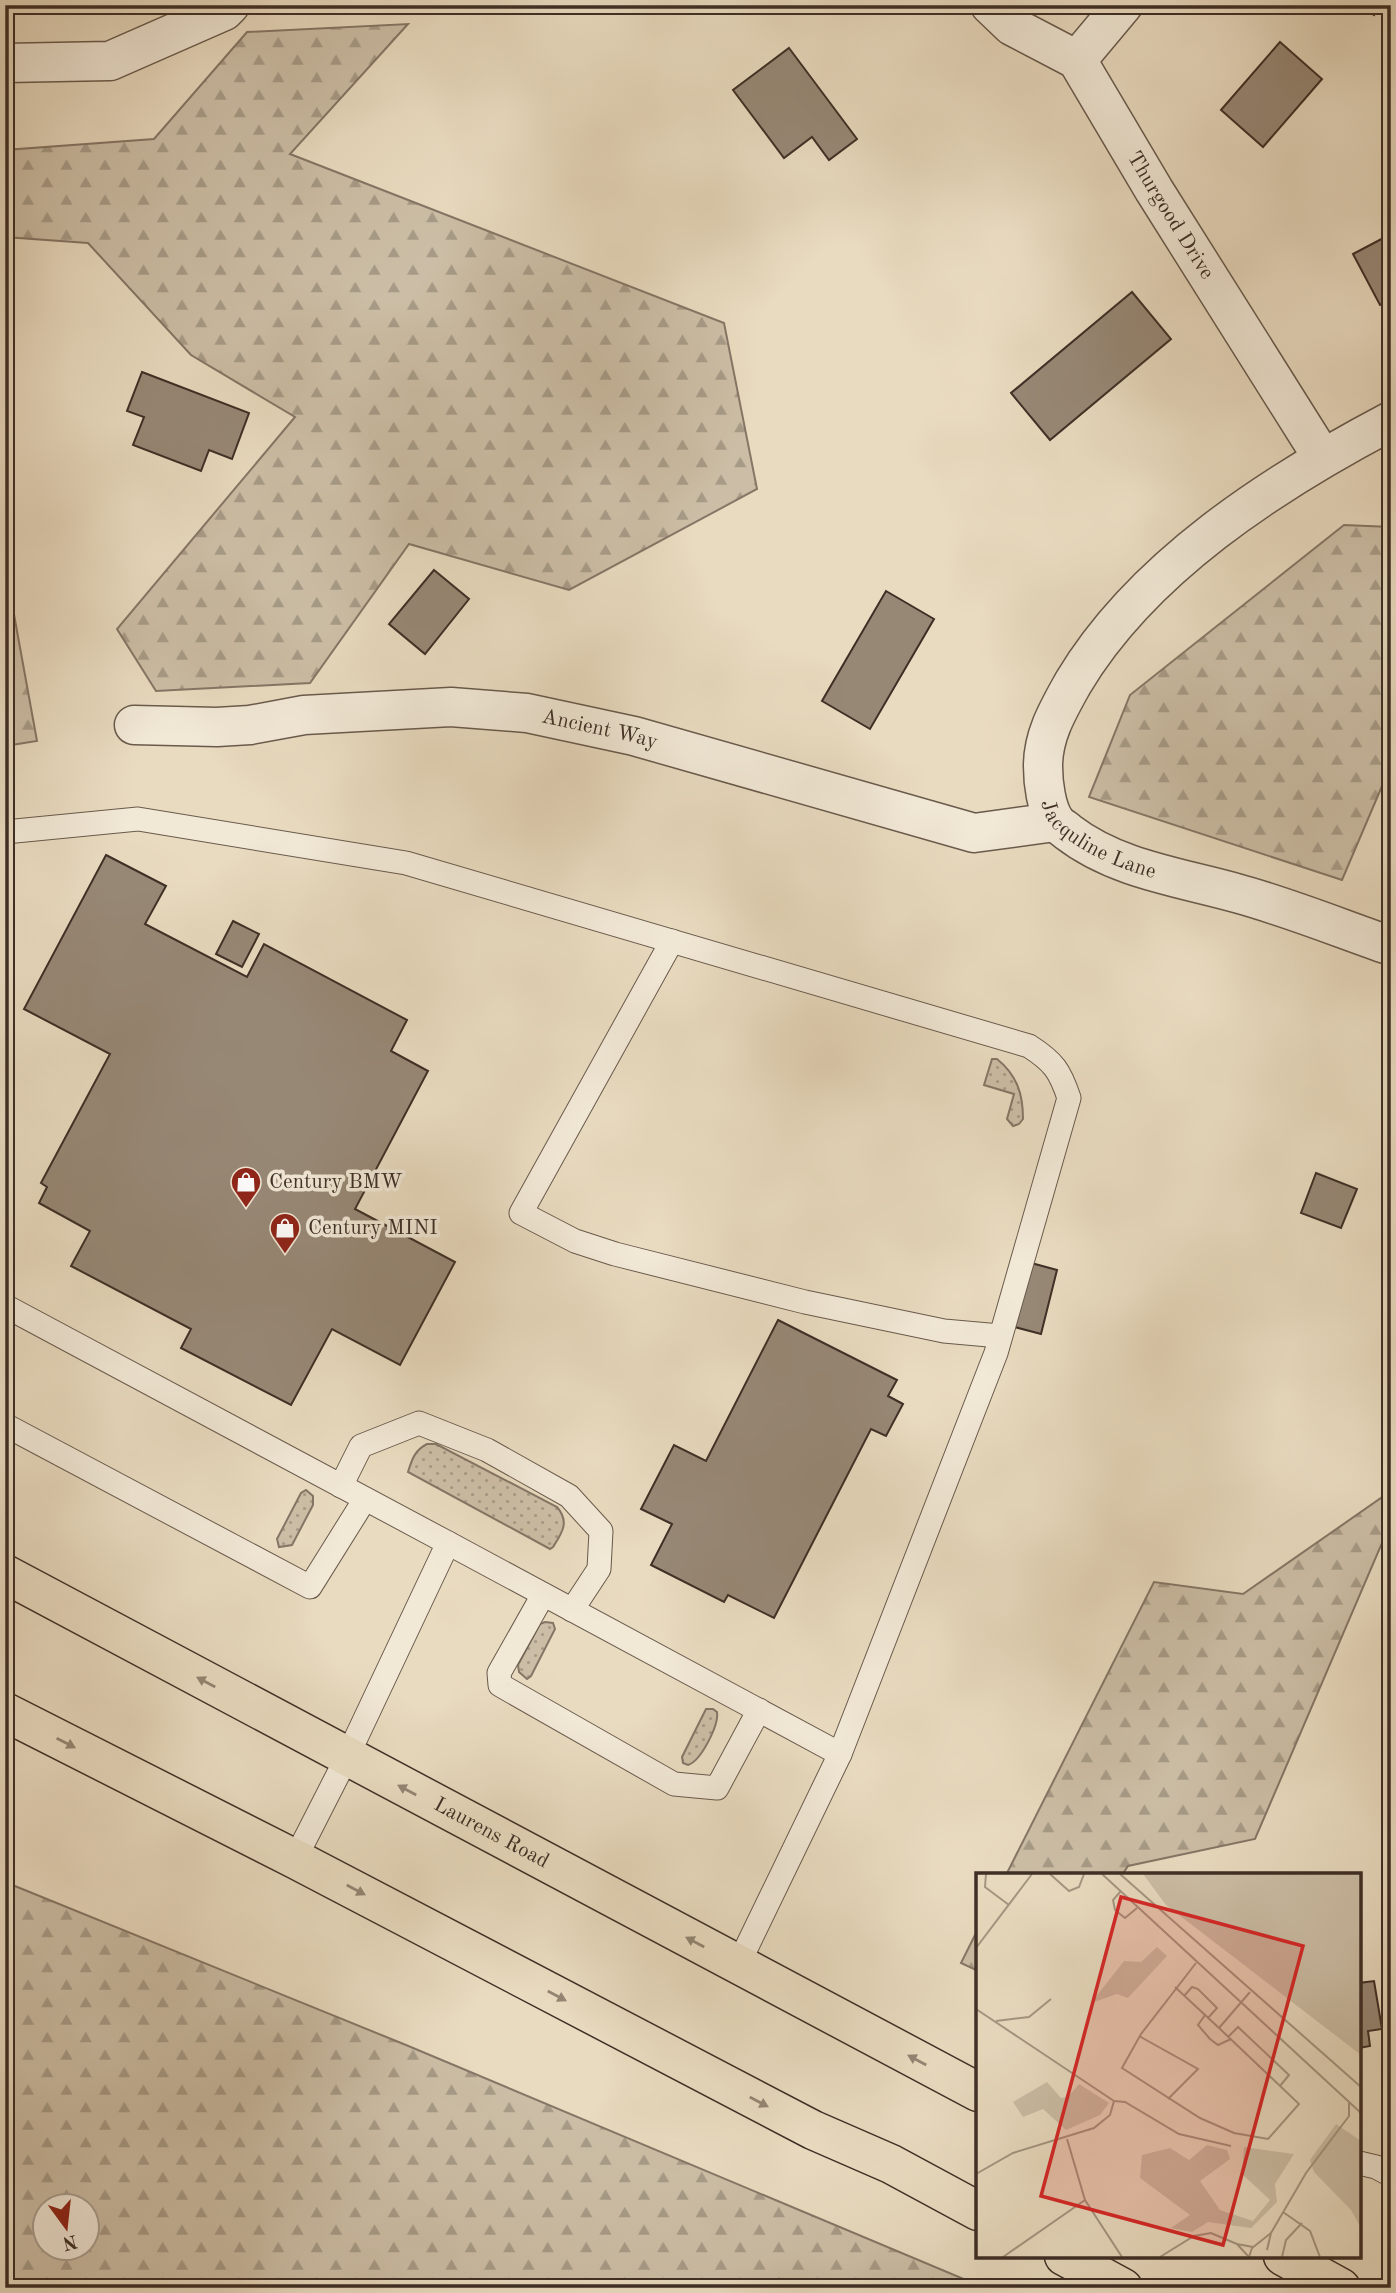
<svg xmlns="http://www.w3.org/2000/svg" width="1396" height="2293" viewBox="0 0 1396 2293" font-family="'Old Standard TT',serif">
<style>
.forest{fill:url(#forest-firs);stroke:#857666;stroke-width:2;fill-rule:evenodd}
.garden{fill:url(#garden-dots);stroke:#857666;stroke-width:2}
.building{fill:#978876;stroke:#3e2f26;stroke-width:2}
.lines{fill:none;stroke-linecap:round;stroke-linejoin:round}
.lane-casing{stroke:#695a4c;stroke-width:25}
.street-casing{stroke:#695a4c;stroke-width:41}
.primary-casing{stroke:#3e2f26;stroke-width:41}
.lane{stroke:#f1e8d6;stroke-width:23}
.street{stroke:#f1e8d6;stroke-width:38}
.primary{stroke:#e9dbc0;stroke-width:38}
.oneway{fill:#948573}
.labels{text-anchor:middle;dominant-baseline:central;stroke-width:7;stroke-linejoin:round;paint-order:stroke}
.street-label{font-size:21px;fill:#3e2f26;stroke:#f1e8d6}
.poi-label{font-size:21px;fill:#3e2f26;stroke:#f1e8d6;text-anchor:start}
.inset-road{fill:none;stroke:#a59682;stroke-width:2}
.view{fill:#d62828;fill-opacity:0.15;stroke:#d62828;stroke-width:3.5}
.inset-edge{fill:none;stroke:#3e2f26;stroke-width:3.5}
</style>
<defs>
<pattern id="forest-firs" width="22" height="20" patternUnits="userSpaceOnUse" patternTransform="scale(1.75)"><rect width="22" height="20" fill="#ccbea6"/><path d="M5 1l3.5 6h-7zM16 11l3.5 6h-7z" fill="#a79b87"/></pattern>
<pattern id="garden-dots" width="8" height="8" patternUnits="userSpaceOnUse" patternTransform="scale(1.75)"><rect width="8" height="8" fill="#ccbea6"/><path d="M2 2h.1M6 6h.1" fill="none" stroke="#a79b87" stroke-width="1.8" stroke-linecap="round"/></pattern>
</defs>
<rect width="100%" height="100%" fill="#e9dbc0"/>
<filter id="stains"><feTurbulence type="fractalNoise" baseFrequency=".00286" numOctaves="4"/><feColorMatrix values="0 0 0 0 .2 0 0 0 0 .09 0 0 0 0 .02 0 0 0 .5 -.17"/></filter>
<radialGradient id="worn" r=".72"><stop offset=".6" stop-color="#630" stop-opacity="0"/><stop offset="1" stop-color="#630" stop-opacity=".3"/></radialGradient>
<!-- forest -->
<g class="forest">
<polygon points="408,24 290,154 724,323 757,489 569,590 409,544 310,683 156,691 117,629 295,417 191,355 88,243 5,237 5,150 154,139 247,32"/>
<polygon points="1344,525 1391,527 1391,765 1342,880 1089,797 1130,695"/>
<polygon points="5,565 37,741 5,746"/>
<polygon points="1391,1491 1391,1522 1255,1839 1128,1866 1122,1875 1006,1875 1154,1582 1243,1594"/>
<path d="M5,1882l401,163 579,243h-980zM46,2206h42v42h-42z"/>
<polygon points="978,1929 978,1971 961,1963"/>
</g>
<!-- garden -->
<g class="garden">
<path d="M992,1059h5c20,16 26,35 26,60l-4,5 -6,2 -6,-7 7,-25 -30,-9z"/>
<path d="M427,1444h9l121,63c13,15 5,26 -4,40l-3,2 -142,-77c4,-13 7,-22 19,-28z"/>
<polygon points="306,1490 313,1496 313,1505 292,1545 279,1547 277,1539 301,1493"/>
<polygon points="545,1622 553,1623 555,1629 531,1676 527,1679 519,1672 518,1665 540,1624"/>
<path d="M706,1709h7l4,3c2,13 -16,49 -29,53l-5,-2 -1,-6z"/>
</g>
<!-- building -->
<g class="building">
<polygon points="1361,5 1382,5 1374,15"/>
<polygon points="1280,42 1322,79 1263,147 1221,110"/>
<polygon points="789,48 857,139 829,160 812,137 784,158 733,90"/>
<polygon points="1391,234 1391,299 1380,305 1353,254"/>
<polygon points="1132,292 1171,339 1050,440 1011,393"/>
<polygon points="142,372 249,413 232,459 209,450 201,471 133,445 144,417 127,411"/>
<polygon points="434,570 469,599 425,654 389,624"/>
<polygon points="886,591 934,619 870,729 822,701"/>
<polygon points="106,855 166,886 145,924 247,977 264,944 407,1020 391,1051 428,1071 355,1209 455,1262 400,1365 332,1329 291,1405 181,1348 191,1329 71,1266 90,1231 39,1203 47,1187 41,1183 110,1054 24,1009"/>
<polygon points="233,921 259,934 242,967 216,954"/>
<polygon points="1316,1173 1357,1189 1341,1228 1301,1213"/>
<polygon points="1024,1261 1057,1270 1041,1334 1007,1325"/>
<polygon points="778,1320 897,1380 888,1396 903,1404 886,1436 871,1429 774,1618 728,1595 724,1602 651,1565 672,1524 641,1509 674,1445 706,1461"/>
<polygon points="1374,1981 1382,2029 1368,2031 1370,2046 1359,2048 1359,1983"/>
</g>
<g class="lines">
<!-- lane casing -->
<g class="lane-casing">
<g id="lane">
<path d="M5,832l133,-13 268,44 623,183c25,16 31,25 40,52l-73,255 -156,401 -102,211"/>
<polyline points="672,941 521,1213 575,1241 615,1254 805,1302 944,1331 1000,1336"/>
<polyline points="5,1306 448,1543 347,1757 295,1859"/>
<polyline points="5,1425 310,1587 365,1499"/>
<polyline points="341,1486 361,1446 419,1423 487,1450 569,1496 601,1531 599,1569 572,1610"/>
<polyline points="448,1543 840,1754"/>
<polyline points="543,1595 499,1673 500,1685 674,1784 717,1788 759,1710"/>
<polyline points="1359,2163 1376,2167 1391,2175"/>
</g>
</g>
<!-- street casing -->
<g class="street-casing">
<g id="street">
<path id="s1" d="M990,5l22,21 65,34 77,130 168,267"/>
<polyline points="1077,60 1123,5"/>
<polyline points="5,63 110,61 224,11 230,5"/>
<path id="s2" d="M1391,421c-118,62 -249,146 -318,262 -15,27 -30,52 -30,83 0,16 3,43 13,56 3,4 9,7 12,10 48,37 111,45 168,61 52,14 103,35 155,53"/>
<path id="s3" d="M134,725l83,2 33,-2 54,-10 147,-8 76,6 107,23 340,97 81,-11"/>
</g>
</g>
<!-- primary casing -->
<g class="primary-casing">
<g id="primary">
<path id="s4" d="M5,1574l973,518"/>
<polyline points="5,1712 295,1859 813,2130 891,2164 978,2211"/>
<polyline points="1064,2256 1123,2288"/>
<polyline points="1283,2256 1341,2288"/>
</g>
</g>
<!-- lane -->
<use href="#lane" class="lane"/>
<!-- street -->
<use href="#street" class="street"/>
<!-- primary -->
<use href="#primary" class="primary"/>
</g>
<!-- one-way arrows -->
<defs><path id="oneway-solid" d="M-6-.8H1V-3.2L6.5 0L1 3.2V.8H-6Z" transform="scale(1.75)"/></defs>
<g class="oneway">
<use href="#oneway-solid" transform="translate(206 1682) rotate(-152)"/>
<use href="#oneway-solid" transform="translate(66 1743) rotate(27)"/>
<use href="#oneway-solid" transform="translate(407 1790) rotate(-152)"/>
<use href="#oneway-solid" transform="translate(356 1890) rotate(28)"/>
<use href="#oneway-solid" transform="translate(695 1942) rotate(-152)"/>
<use href="#oneway-solid" transform="translate(557 1996) rotate(28)"/>
<use href="#oneway-solid" transform="translate(917 2060) rotate(-152)"/>
<use href="#oneway-solid" transform="translate(759 2102) rotate(28)"/>
</g>
<!-- icons -->
<defs>
<g id="shop-pin" transform="scale(1.575)"><path d="M0 17L-7.5 6A9.5 9.5 0 1 1 7.5 6Z" fill="#8f2418" stroke="#f1e8d6"/><path d="M-5-2.5h2.3a2.7 3.5 0 0 1 5.4 0H5L5.5 6h-11ZM-1.5-2.5h3a1.5 2.3 0 0 0-3 0Z" fill="#fff"/></g>
</defs>
<g fill-rule="evenodd">
<use href="#shop-pin" x="246" y="1182"/>
<use href="#shop-pin" x="285" y="1228"/>
</g>
<g class="labels">
<!-- street labels -->
<g class="street-label">
<text stroke="none"><textPath href="#s1" startOffset="285">Thurgood Drive</textPath></text>
<text stroke="none"><textPath href="#s3" startOffset="469">Ancient Way</textPath></text>
<text stroke="none"><textPath href="#s2" startOffset="609">Jacquline Lane</textPath></text>
<text stroke="none"><textPath href="#s4" startOffset="551">Laurens Road</textPath></text>
</g>
<!-- poi labels -->
<g class="poi-label">
<text x="269" y="1182">Century BMW</text>
<text x="308" y="1228">Century MINI</text>
</g>
</g>
<!-- overview -->
<g transform="translate(976 1873)">
<rect width="385" height="385" fill="#e9dbc0"/>
<path d="M167,1h218v181l-195,-150zM181,74l10,9 -39,42 -11,-4 -26,9 33,-42 17,1zM71,209l14,16 7,-1 11,-13 30,19 -9,12 -34,15 -23,-21 -20,8 -10,-15zM360,251l25,17v103v-16l-10,-18 -37,-38 -4,-12zM231,272l20,5 3,9 -30,22 20,29 33,11 17,-21 -28,-26 2,-27 50,7 -19,30 2,18 -26,26 -43,-6 -16,10 -21,-4 19,-13 -50,-37 2,-23 28,-7 19,12z" fill="#ccbea6"/>
<path class="inset-road" d="M10,1l-1,13 24,18M74,1l19,17 10,-4 5,-13M126,1l259,239M144,1l241,213M144,19l-7,8 2,10 10,8 12,-10M0,75l56,-74M220,90l-55,71 -19,34 78,50 34,15 34,6 31,-35 -80,-76 31,-36M199,114l44,41M208,123l8,-9 6,2 19,19 -9,10M0,136l138,92M229,142l-7,10 12,14 8,6 13,-6M20,148l33,-4 22,-18M163,163l59,33 -30,30M252,164l10,-10 51,48 -9,11M138,228l11,1 54,32 52,12M91,266l18,61 37,57M0,301l37,-21 81,-25 16,-13 4,-14M307,339l27,19 10,26M295,360l35,-60 43,-57v-13M272,383l-11,-12 16,3M27,384l82,-57M184,384l34,-21 17,-3 26,11M273,384l3,-9 19,-15 -4,17M306,384l4,-17 16,-17"/>
<path class="view" d="M145,24l182,49 -80,299 -182,-49z"/>
<rect width="385" height="385" class="inset-edge"/>
</g>
<!-- margin -->
<rect width="1396" height="2293" fill="none" stroke="#e9dbc0" stroke-width="28"/>
<rect x="7" y="7" width="1382" height="2279" fill="none" stroke="#3e2f26" stroke-width="3.5"/>
<rect x="14" y="14" width="1368" height="2265" fill="none" stroke="#3e2f26" stroke-width="2"/>
<!-- north arrow -->
<g transform="translate(66 2227) rotate(165)"><circle r="33" fill="#f1e8d6" stroke="#a99e90" stroke-width="2"/>
<path d="M0-5L12 26L0 18L-12 26Z" fill="#8f2418"/>
<text y="-10" font-size="19" font-weight="bold" text-anchor="middle" fill="#3e2f26">N</text>
</g>
<rect width="100%" height="100%" filter="url(#stains)"/>
<rect width="100%" height="100%" fill="url(#worn)"/>
</svg>
